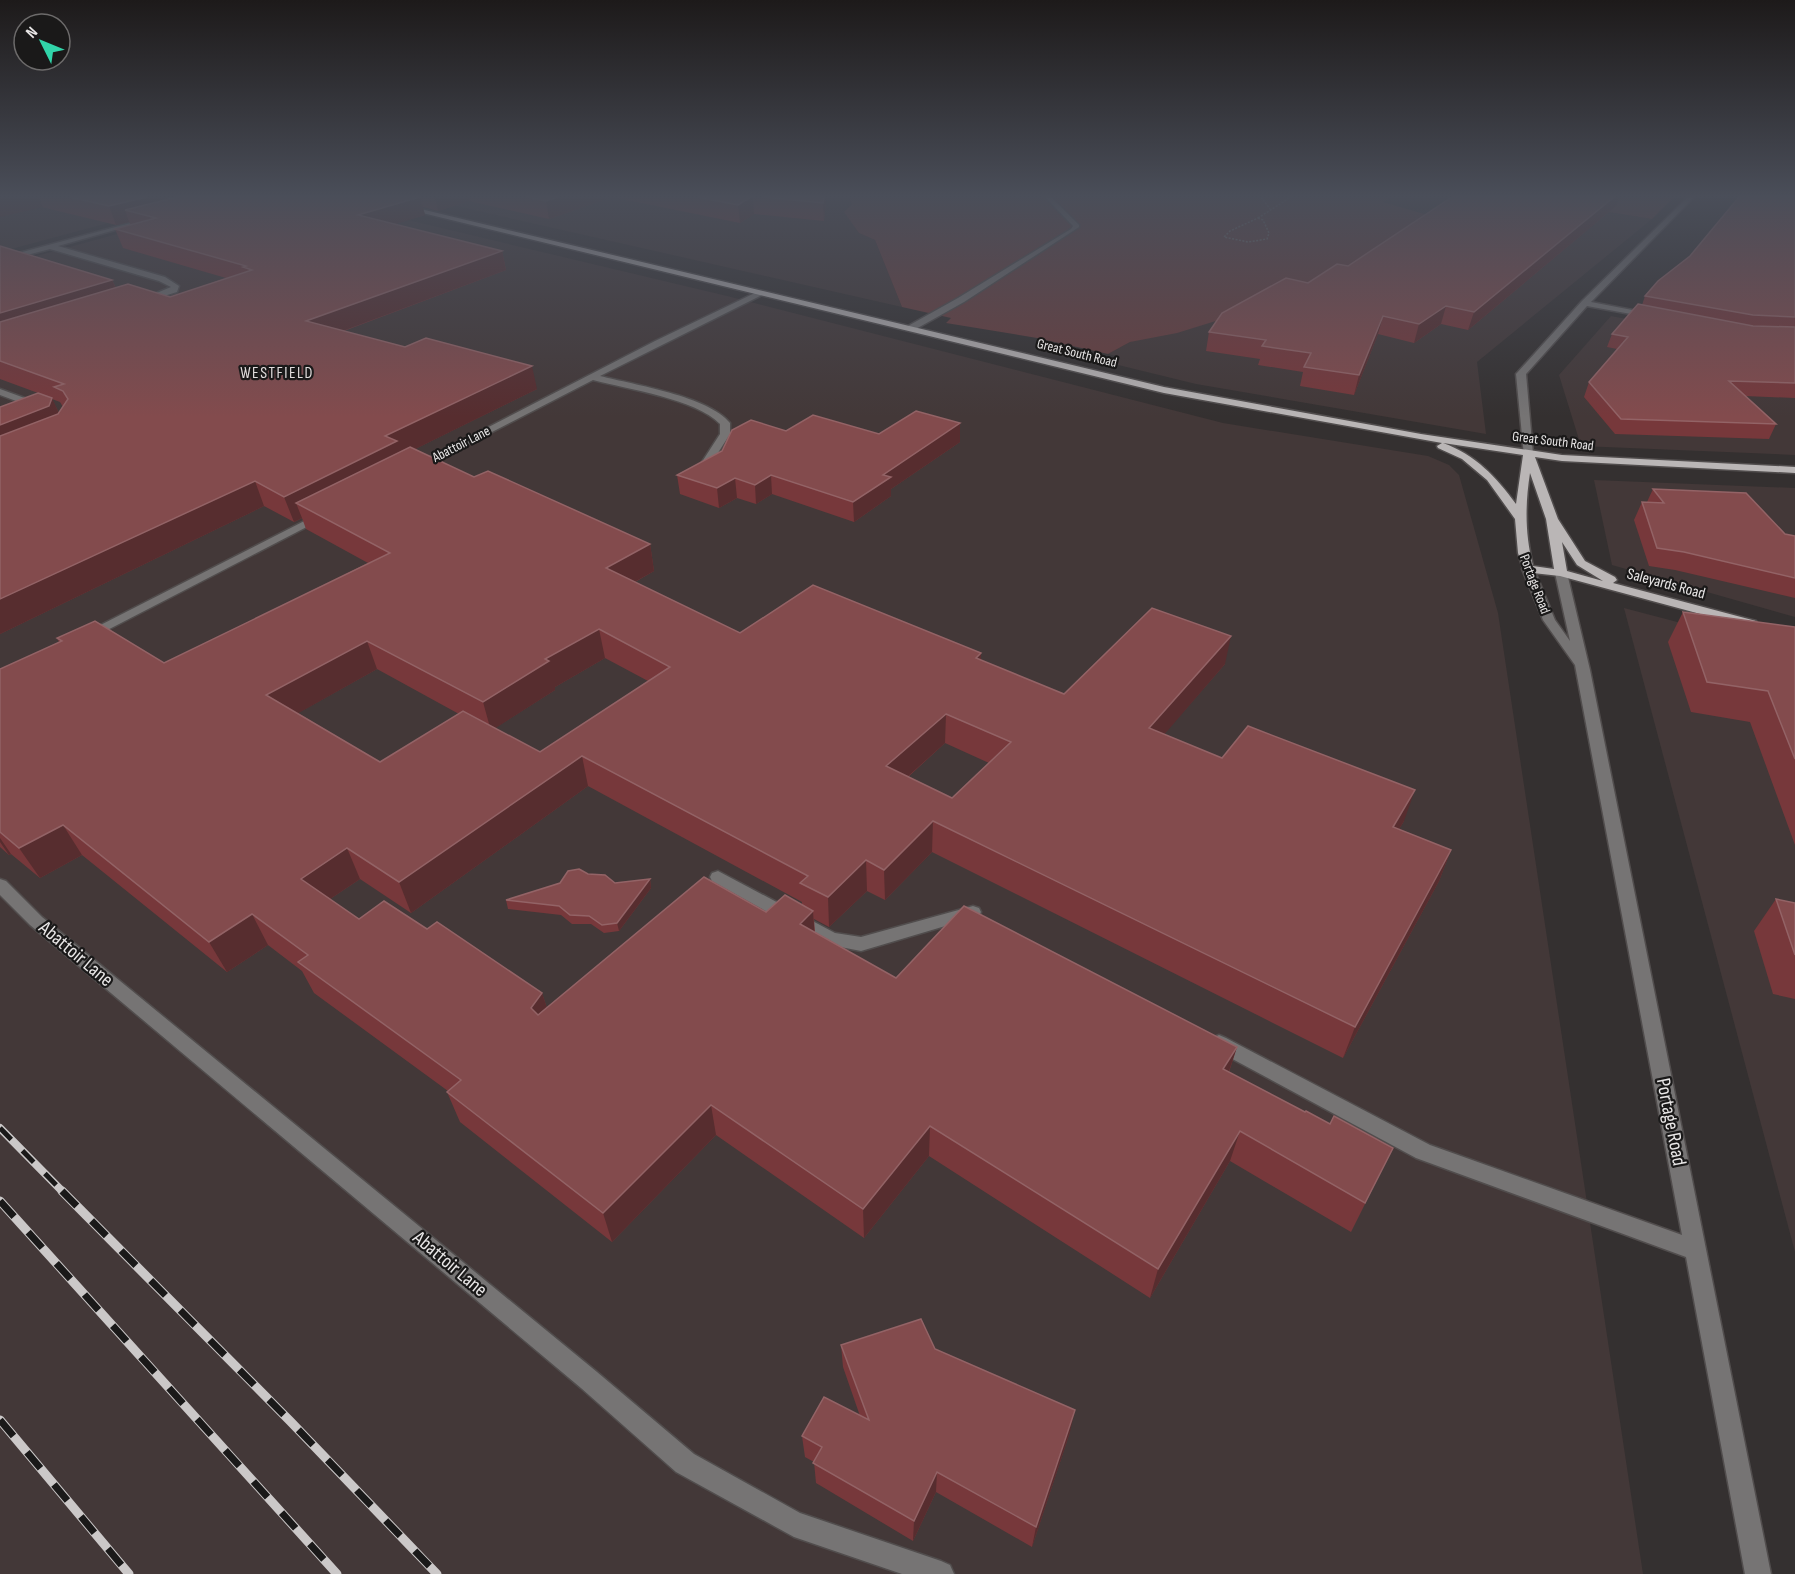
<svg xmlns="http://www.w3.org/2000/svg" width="1795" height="1574" viewBox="0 0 1795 1574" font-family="'Sofia Sans Condensed',sans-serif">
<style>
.built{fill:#433838}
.green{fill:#6a3e3e}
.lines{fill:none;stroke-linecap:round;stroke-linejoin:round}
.minor-casing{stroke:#514d4d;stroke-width:3}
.major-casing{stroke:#514d4d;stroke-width:3}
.path{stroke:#7c7979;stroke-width:1.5;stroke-dasharray:2 1.5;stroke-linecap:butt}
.minor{fill:#767474;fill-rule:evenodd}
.major{fill:#bab6b6;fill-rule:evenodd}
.rail-far1-casing{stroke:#cbc8c8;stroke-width:8}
.rail-casing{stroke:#cbc8c8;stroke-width:9}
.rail-far1{stroke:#1a1919;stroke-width:5;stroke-dasharray:16;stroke-linecap:butt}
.rail{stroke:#1a1919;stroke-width:7;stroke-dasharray:21;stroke-linecap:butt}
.wall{fill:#77383b;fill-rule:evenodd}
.shaded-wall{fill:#572d2f}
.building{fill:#834b4d;stroke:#936366;stroke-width:1.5;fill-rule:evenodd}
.labels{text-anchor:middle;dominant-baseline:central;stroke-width:4.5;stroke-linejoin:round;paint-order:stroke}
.far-street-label{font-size:14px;fill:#e9e7e7;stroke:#1a1919}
.far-quarter-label{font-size:16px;letter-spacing:1.5px;fill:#e2dddd;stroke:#1a1919}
.street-label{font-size:16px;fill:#e9e7e7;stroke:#1a1919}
.near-street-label{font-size:20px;fill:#e9e7e7;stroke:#1a1919}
</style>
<rect width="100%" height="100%" fill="#343030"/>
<!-- built -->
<g class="built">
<polygon points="0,197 205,197 0,252"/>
<polygon points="253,197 311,197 727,296 1223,423 1428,456 1449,465 1459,475 1498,613 1643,1574 0,1574 0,266"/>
<polygon points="417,197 849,197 852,204 844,211 859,233 875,240 902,307"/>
<polygon points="1391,197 1517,197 1652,219 1477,362 1486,434 1196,384 1106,362 1120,357 1108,354"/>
<polygon points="1611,316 1748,343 1795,345 1795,455 1581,446 1559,375"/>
<polygon points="1594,480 1795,488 1795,617 1612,565"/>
<polygon points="1624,608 1795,653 1795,1252"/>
</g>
<!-- green -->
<g class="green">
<polygon points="849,197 1391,197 1383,202 1431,216 1373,263 1248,311 1177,333 1130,342 1108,354 1037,338 946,323 951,318 902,307 875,240 859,233 844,212 852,204"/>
<polygon points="1517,197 1674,197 1652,219"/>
</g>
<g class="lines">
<!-- minor casing -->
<g class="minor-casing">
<g id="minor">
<polygon points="1045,197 1051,197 1079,225 1079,227 964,302 914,330 908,330 908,326 958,298 1071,229 1073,226"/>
<polygon points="1688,197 1694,197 1591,302 1653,314 1653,318 1587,306 1526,374 1533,454 1524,456 1516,374 1582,301"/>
<polygon points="149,218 154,219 58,246 165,277 179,286 177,292 144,302 140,300 171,287 159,281 50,249 0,262 0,258"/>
<path d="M759,291l7,2 -166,83c35,9 108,20 130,47v11l-23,36 -9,-2 22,-34v-10c-24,-25 -93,-35 -127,-44l-173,89 -9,-2 244,-126z"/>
<polygon points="0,389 41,404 43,406 35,408 0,395"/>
<polygon points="320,513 326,516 324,518 90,639 85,640 79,636"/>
<polygon points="1528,565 1534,569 1555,620 1570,641 1555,573 1561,569 1567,573 1590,670 1771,1574 1745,1574 1686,1257 1416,1158 1212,1048 1210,1043 1212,1038 1219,1035 1226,1038 1430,1145 1682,1235 1575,665 1543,620 1522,569"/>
<polygon points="718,871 835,933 861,937 973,906 979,908 981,912 979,916 861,951 825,944 712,881 710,877 712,873"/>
<polygon points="0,879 6,881 42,917 597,1372 694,1454 800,1513 941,1561 950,1565 954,1574 902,1574 794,1537 676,1472 581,1388 30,925 0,895"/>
</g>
</g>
<!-- major casing -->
<g class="major-casing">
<path id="major" d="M404,205l760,182 257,47 141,21 233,12v6l-233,-12 -27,-4 23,62 27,42 30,16 2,3 -4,3 143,38 2,3 -6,4 -192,-52 -36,-4 -6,-19 -3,-34 -28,-39 -25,-21 -24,-11 -1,-2 5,-3 -278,-50 -762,-185zM1443,443l80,12 -7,49c-20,-27 -40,-49 -73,-61zM1530,473l16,46 8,50 -21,-3c-8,-32 -8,-61 -3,-93zM1562,542l15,23 26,16 -36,-10z"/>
</g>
<!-- path -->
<g class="path">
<polyline points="1261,197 1270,209"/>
<polygon points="1258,218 1263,220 1269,233 1267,239 1248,242 1224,237 1230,231"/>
<polyline points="1258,218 1291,197"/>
</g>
<!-- minor -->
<use href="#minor" class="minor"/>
<!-- major -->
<use href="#major" class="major"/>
<!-- rail-far1 casing -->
<g class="rail-far1-casing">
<polyline id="rail-far1" points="0,1128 64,1193"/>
</g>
<!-- rail casing -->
<g class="rail-casing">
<g id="rail">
<polyline points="62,1191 290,1421 437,1574"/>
<polyline points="0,1201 337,1574"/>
<polyline points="0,1420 129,1574"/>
</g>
</g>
<!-- rail-far1 -->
<use href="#rail-far1" class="rail-far1"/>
<!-- rail -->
<use href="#rail" class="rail"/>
</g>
<!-- wall -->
<g class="wall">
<path d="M0,197h826v5l-2,19 -70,-7 -14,9 -128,-26 -63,22 -80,-18 -31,10 -15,-4 2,8 -30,9 107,27 4,19 -162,61 193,58 -122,60 59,28 176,67 4,27 -19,11 105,51 241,20v7l83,34 161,-30 -61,70 58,24 182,63 -5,8 52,21 -12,31 -96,177 -411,-206 -47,48 -18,-9 -38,36 -15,-8 1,13 81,46 341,69 -8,25 76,40 25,12 63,24 -42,84 -121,-71 -80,137 -221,-142 -65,82 -148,-103 -104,107 -152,-120 -13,-30 1,-1 -134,-98 -12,-22 -34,-26 -41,27 -145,-117 -42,23 -29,-24 -2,1 -9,-8v-178l59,-27 -2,-4 107,25 204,-100 -62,-34 -4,-11 -8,4 -30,-16 -264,128v-227l38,-14 -38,-14v-133l112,34 4,8 54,9 56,-19 -103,-30 -8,-19 16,-4 -2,-3 -13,3zM52,399l8,3 3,5 -4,6zM605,658l43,23 -108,71 -45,-24 60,-38v-3zM377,669l82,45 -79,48 -82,-49zM945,743l44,20 -37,35 -44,-21zM588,786l214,116v3l-36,7 -219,96 -5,-15 -115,-64 -68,-10 -29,-20 30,-20 51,34z"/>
<polygon points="1452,197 1619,197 1616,206 1468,330 1441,324 1414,343 1378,334 1354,395 1300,386 1303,372 1258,365 1260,359 1206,351 1209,332 1308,283 1348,266"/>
<polygon points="1795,197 1795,398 1745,396 1776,424 1769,439 1615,434 1584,397 1589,382 1617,349 1607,347 1612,334 1642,305 1645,296"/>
<polygon points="960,423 960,442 891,489 891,496 854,522 772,494 756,504 737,498 719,508 680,494 677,475 879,434"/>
<polygon points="1653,489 1785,534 1795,536 1795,598 1675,570 1649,566 1634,520 1642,502 1647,502"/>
<polygon points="1683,612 1795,627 1795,845 1750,722 1691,712 1668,642"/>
<polygon points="650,879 651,888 619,931 604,933 591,924 572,924 561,915 508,909 506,900 615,883"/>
<polygon points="1776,899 1795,903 1795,999 1773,994 1754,931"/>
<polygon points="841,1345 935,1349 1070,1432 1032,1547 936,1492 913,1541 816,1483 814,1462 805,1457 802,1436 860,1416 843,1367"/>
</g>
<!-- shaded-wall -->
<g class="shaded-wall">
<polygon points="0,197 39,197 43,207 0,217"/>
<polygon points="147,197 223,197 125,210 129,222 116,225 109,206"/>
<polygon points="420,197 425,215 363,234 358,215"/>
<polygon points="435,197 468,197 469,201 438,211"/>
<polygon points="558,197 612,197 549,219 546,201"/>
<polygon points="751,197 753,197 754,214 740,223 738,205"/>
<polygon points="824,197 826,197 826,202 824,221 823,203"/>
<polygon points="1614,197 1619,197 1616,206 1468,330 1474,312"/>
<polygon points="502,251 506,270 313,342 306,321"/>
<polygon points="112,280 121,300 0,338 0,313"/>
<polygon points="1446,306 1441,324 1414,343 1419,324"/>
<polygon points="1383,316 1378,334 1354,395 1359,375"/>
<polygon points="532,366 537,389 401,456 296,503 302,518 294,522 284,497 385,436"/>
<polygon points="52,398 63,422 0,455 0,425"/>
<polygon points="960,423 960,442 891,489 891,496 854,522 853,502 883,475"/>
<polygon points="771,475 772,494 756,504 755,485"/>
<polygon points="735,478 737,498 719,508 717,488"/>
<polygon points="255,481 264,506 0,634 0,599"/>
<polygon points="650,544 654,571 611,595 606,568"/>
<polygon points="599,629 605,658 555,687 555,690 491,731 483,702 545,659"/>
<polygon points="1231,636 1225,664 1144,758 1149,728"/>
<polygon points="367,641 377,669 279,724 266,695"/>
<polygon points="981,653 980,682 976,658"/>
<polygon points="946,714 945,743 886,796 886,766"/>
<polygon points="582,756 588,786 411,913 399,882"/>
<polygon points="1415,790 1404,821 1382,857 1393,827"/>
<polygon points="933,821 932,852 885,900 884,870"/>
<polygon points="63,825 82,855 40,878 19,848"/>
<polygon points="0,838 11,854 9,855 0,842"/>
<polygon points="347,848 360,879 315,909 301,879"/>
<polygon points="1451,850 1439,881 1343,1058 1355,1027"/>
<polygon points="866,860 867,891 829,927 828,897"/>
<polygon points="650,879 651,888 619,931 617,923"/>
<polygon points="813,911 815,941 800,924"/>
<polygon points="252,914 268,945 227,972 209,942"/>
<polygon points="542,993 552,1023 541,1038 531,1008"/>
<polygon points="1237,1047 1227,1077 1223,1069"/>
<polygon points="711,1105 716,1135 612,1242 603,1213"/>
<polygon points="930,1126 929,1156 864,1238 863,1209"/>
<polygon points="1240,1131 1230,1161 1150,1298 1158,1269"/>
<polygon points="1075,1410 1070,1432 1032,1547 1036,1527"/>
<polygon points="937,1472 936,1492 913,1541 914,1521"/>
</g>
<!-- building -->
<g class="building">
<polygon points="69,197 147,197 109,206"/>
<polygon points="177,197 420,197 358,215 502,251 306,321 405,347 426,338 532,366 385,436 397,441 284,497 255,481 0,599 0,436 58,414 68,399 63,391 54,387 64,384 0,361 0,322 128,284 170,297 252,270 243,267 246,266 115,229 156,218 125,210"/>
<polygon points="527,197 558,197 546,201"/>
<polygon points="697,197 751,197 738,205"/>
<polygon points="762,197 824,197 823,203"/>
<polygon points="1452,197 1614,197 1474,312 1446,306 1419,324 1383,316 1359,375 1304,367 1311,353 1262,346 1266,340 1209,332 1222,313 1286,278 1308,283 1337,264 1348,266"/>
<polygon points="1739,197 1795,197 1795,317 1753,315 1645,296 1658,281 1690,256"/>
<polygon points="0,246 112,280 0,313"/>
<polygon points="1638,304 1753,326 1795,327 1795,383 1729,381 1776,424 1621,419 1589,382 1628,337 1612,334"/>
<polygon points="38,393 52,398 49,406 0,425 0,407"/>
<polygon points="916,411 960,423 883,475 891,477 853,502 771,475 755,485 735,478 717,488 677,475 722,451 732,430 751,420 786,431 813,415 879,434"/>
<path d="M410,447l64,30 14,-6 162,73 -44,24 134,65 73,-48 168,68 -5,5 88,36 88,-86 79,28 -82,92 73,30 26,-32 167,64 -22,37 58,23 -96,177 -422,-206 -49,49 -18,-10 -38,37 -28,-14 8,-7 -226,-120 -183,126 -52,-34 -46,31 58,40 25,-18 43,28 10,-7 105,71 -11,15 7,7 166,-138 62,35 19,-17 28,16 -13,13 96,54 68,-72 273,141 -14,22 82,43 1,-1 24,13 4,-8 59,32 -28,55 -125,-72 -82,138 -228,-143 -67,83 -152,-104 -108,108 -156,-121 14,-12 -163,-118 10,-7 -56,-41 -43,28 -146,-117 -44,23 -19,-16v-163l62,-28 -5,-3 38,-17 69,42 226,-110 -94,-50zM599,629l71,38 -130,85 -77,-41 -83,51 -114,-67 101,-54 116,61 66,-41 -4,-2zM946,714l65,28 -59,56 -66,-32z"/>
<polygon points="1653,489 1746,493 1785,534 1795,536 1795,578 1684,552 1657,548 1642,502 1664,503"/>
<polygon points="1683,612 1795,627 1795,759 1768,691 1707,682"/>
<polygon points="579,869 588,874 605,875 615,883 650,879 617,923 602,925 589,916 570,915 559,906 506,900 560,883 568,871"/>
<polygon points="1776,899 1795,903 1795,955"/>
<polygon points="921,1319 935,1349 1075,1410 1036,1527 937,1472 914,1521 813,1463 822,1447 802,1436 824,1397 869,1420 841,1345"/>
</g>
<!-- sky -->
<linearGradient id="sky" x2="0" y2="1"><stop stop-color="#1d1a1a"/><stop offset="0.47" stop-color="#4a4e59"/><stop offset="1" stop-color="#4a4e59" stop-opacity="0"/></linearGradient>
<rect width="1795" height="417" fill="url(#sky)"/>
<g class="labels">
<!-- far-street labels -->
<g class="far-street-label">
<text transform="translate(1077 353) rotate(14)">Great South Road</text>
<text transform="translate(1553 441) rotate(7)">Great South Road</text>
<text transform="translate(461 444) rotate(-27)">Abattoir Lane</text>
<text transform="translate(1535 584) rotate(69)">Portage Road</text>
</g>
<!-- far-quarter labels -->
<g class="far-quarter-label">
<text x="277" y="373">WESTFIELD</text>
</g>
<!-- street labels -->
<g class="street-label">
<text transform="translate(1666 584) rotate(15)">Saleyards Road</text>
</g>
<!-- near-street labels -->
<g class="near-street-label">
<text transform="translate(76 954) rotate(40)">Abattoir Lane</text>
<text transform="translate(1671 1122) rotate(79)">Portage Road</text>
<text transform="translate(450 1264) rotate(40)">Abattoir Lane</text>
</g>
</g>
<!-- north arrow -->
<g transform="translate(42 42) rotate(313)"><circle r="28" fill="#1a1919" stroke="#6d6b6b" stroke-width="1.5"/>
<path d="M0-4.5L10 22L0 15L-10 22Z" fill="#31d4a9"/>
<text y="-9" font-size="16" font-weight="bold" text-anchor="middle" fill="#e9e7e7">N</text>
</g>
</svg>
